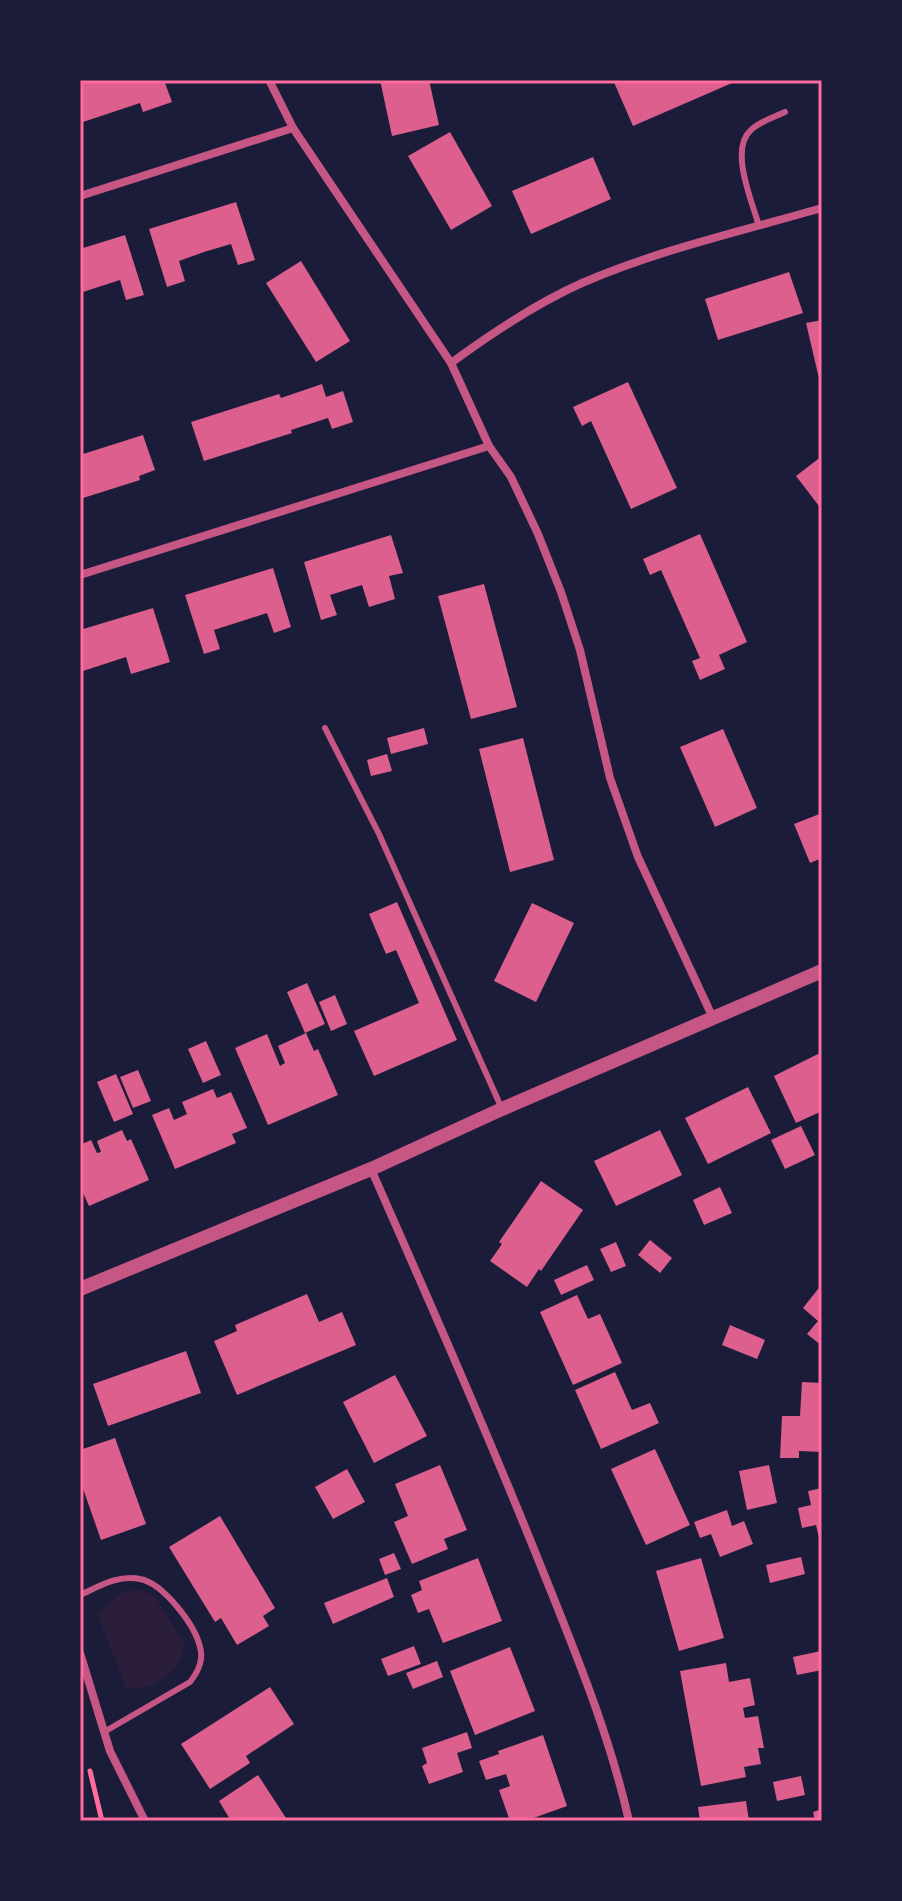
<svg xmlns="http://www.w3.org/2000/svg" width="902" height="1901" viewBox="0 0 902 1901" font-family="'Libre Baskerville',serif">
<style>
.green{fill:#2a1e3b}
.building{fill:#dd5f8e}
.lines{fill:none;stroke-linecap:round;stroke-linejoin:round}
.path{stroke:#ff6b9d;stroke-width:5}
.service{stroke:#c65784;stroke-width:6}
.minor{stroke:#c65784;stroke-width:8}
.tertiary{stroke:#c65784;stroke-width:14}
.neatline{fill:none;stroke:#ff6b9d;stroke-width:3}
</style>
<rect width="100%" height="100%" fill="#1b1b3a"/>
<!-- green -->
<path class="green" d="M139,1589l16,7 30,49c-3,26 -34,48 -59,43l-29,-75 25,-20z"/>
<!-- building -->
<g class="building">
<polygon points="85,80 164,80 172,102 143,112 140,103 80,123 80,83"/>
<polygon points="380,80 429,80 439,125 392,136"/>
<polygon points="613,80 739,80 633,126"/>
<polygon points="450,132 492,206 451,230 408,156"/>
<polygon points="593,157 611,199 531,234 512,191"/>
<polygon points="236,202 255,260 238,265 231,244 204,252 179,261 185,281 167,287 149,229"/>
<polygon points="125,235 144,295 126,300 120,280 80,293 80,249"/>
<polygon points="301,261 350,341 316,362 266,283"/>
<polygon points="789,272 803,313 718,340 705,299"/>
<polygon points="822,320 822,387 821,387 806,323"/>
<polygon points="628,382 677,488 631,509 591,421 582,426 573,407"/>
<polygon points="322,384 326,397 343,391 353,422 332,429 328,418 291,430 292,433 204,461 191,422 279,394 281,398"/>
<polygon points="143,435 155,470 139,476 140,480 80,499 80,455"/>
<polygon points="822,456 822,510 796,476"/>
<polygon points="700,534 747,642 719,655 725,669 700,680 692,661 700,658 661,570 650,575 643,559"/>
<polygon points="391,535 403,573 389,576 395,599 369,607 362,585 330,595 337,615 321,620 304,562"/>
<polygon points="273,568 291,627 274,633 267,613 214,630 220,649 204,654 185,595"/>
<polygon points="484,584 517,707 471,719 438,596"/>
<polygon points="153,608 170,662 131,674 126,657 80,672 80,630"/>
<polygon points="424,728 428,744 391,754 387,738"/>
<polygon points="723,729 757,808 715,827 680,747"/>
<polygon points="523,738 554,860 510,872 479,749"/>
<polygon points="387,754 392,771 371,776 367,760"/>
<polygon points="822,813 822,858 810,863 794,824"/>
<polygon points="397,902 457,1040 374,1076 354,1031 419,1003 396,950 386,954 369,914"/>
<polygon points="532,903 574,923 536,1002 494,981"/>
<polygon points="307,983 325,1024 305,1033 287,992"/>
<polygon points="335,995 347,1024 331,1031 319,1002"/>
<polygon points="306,1033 314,1051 318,1049 338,1095 268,1125 235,1048 267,1034 280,1066 285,1063 278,1046"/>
<polygon points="206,1041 221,1075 203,1083 188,1049"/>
<polygon points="822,1052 822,1111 796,1123 774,1076"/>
<polygon points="138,1070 151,1101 133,1108 120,1077"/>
<polygon points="116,1074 133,1114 114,1122 97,1082"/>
<polygon points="748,1087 771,1133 708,1164 685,1118"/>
<polygon points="213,1089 217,1098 231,1092 247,1128 232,1134 236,1143 175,1169 152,1115 169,1108 174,1120 187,1114 182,1102"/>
<polygon points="801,1126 815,1155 785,1169 771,1140"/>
<polygon points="122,1130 127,1141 131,1139 149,1180 89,1206 80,1186 80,1145 91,1140 97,1153 101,1152 97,1141"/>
<polygon points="660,1130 682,1175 616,1206 594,1161"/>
<polygon points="541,1181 583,1210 541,1271 539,1269 527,1287 490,1261 502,1244 499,1242"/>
<polygon points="720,1187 732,1213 704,1225 693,1200"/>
<polygon points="650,1240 672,1258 660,1273 638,1255"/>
<polygon points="616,1242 626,1266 611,1272 600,1249"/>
<polygon points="587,1265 594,1280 561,1295 554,1280"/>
<polygon points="822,1284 822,1346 807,1334 818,1321 803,1308"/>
<polygon points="307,1294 319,1322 342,1312 356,1345 237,1395 214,1341 237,1331 235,1325"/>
<polygon points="577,1295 588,1319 600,1314 622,1363 573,1385 540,1312"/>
<polygon points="730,1325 765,1340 757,1359 722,1345"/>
<polygon points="186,1351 201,1393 108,1426 93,1384"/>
<polygon points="615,1372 632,1410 650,1403 659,1423 601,1449 575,1390"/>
<polygon points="395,1375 427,1436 374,1463 343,1402"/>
<polygon points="802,1382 822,1383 822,1452 799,1451 799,1458 780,1458 782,1416 800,1416"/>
<polygon points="115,1438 146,1524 101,1540 80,1480 80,1450"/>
<polygon points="655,1449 690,1525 646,1545 611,1469"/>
<polygon points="440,1465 467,1530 444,1539 448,1549 412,1564 394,1522 408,1516 395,1484"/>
<polygon points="769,1465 777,1503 747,1510 739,1471"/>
<polygon points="347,1469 365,1502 333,1519 315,1487"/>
<polygon points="822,1488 822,1547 821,1547 816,1525 802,1528 798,1508 811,1505 808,1491"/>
<polygon points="727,1510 732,1526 744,1521 753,1544 720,1557 711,1534 700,1538 694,1522"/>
<polygon points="220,1516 275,1608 263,1616 269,1626 237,1645 221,1618 215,1622 169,1547"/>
<polygon points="394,1553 401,1569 385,1575 379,1559"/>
<polygon points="801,1557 805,1574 770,1583 766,1565"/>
<polygon points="478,1558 502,1621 443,1643 429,1609 418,1613 411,1595 422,1590 419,1581"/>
<polygon points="701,1558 724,1638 679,1651 656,1571"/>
<polygon points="387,1578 394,1597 333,1624 324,1603"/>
<polygon points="414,1646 421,1664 388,1676 381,1659"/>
<polygon points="510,1647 535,1711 475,1735 450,1671"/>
<polygon points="821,1651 822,1670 797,1675 793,1657"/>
<polygon points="437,1661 443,1677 413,1689 406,1673"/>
<polygon points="726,1663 729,1682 750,1678 755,1705 743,1708 745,1718 758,1716 764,1748 758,1748 761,1764 744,1767 746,1777 701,1786 680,1671"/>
<polygon points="270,1687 294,1724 246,1756 250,1763 210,1789 181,1744"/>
<polygon points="467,1732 472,1748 457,1753 463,1772 429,1784 422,1766 427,1763 422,1748"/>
<polygon points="543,1735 567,1806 525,1821 510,1821 499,1790 510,1786 506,1774 486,1780 479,1761 499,1754 498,1751"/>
<polygon points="258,1775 284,1815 288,1821 231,1821 219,1801"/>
<polygon points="801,1776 805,1795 777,1801 773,1782"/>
<polygon points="746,1801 749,1821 700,1821 698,1807"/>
<polygon points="822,1809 822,1821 815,1821 813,1812"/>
</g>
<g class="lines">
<!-- path -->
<polyline class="path" points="90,1771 102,1821"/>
<!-- service -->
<g class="service">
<path d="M759,226c-7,-25 -30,-77 -8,-96 9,-9 24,-13 34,-18"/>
<polyline points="325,728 379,834 502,1109"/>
<path d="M80,1595c18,-8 39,-21 60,-16 23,4 55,46 60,68 4,13 -2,25 -10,35l-86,50"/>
</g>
<!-- minor -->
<g class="minor">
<polyline points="269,80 293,128 451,363 489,446 511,477 538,534 561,592 580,650 610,778 638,857 713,1018"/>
<polyline points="80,196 293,128"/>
<path d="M451,363c42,-31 84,-59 131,-80 76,-33 160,-52 240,-75"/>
<polyline points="80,575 489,446"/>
<path d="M371,1169c60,136 120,272 175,410 32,80 64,158 83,242"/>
<polyline points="80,1653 110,1751 145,1821"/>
</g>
<!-- tertiary -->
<polyline class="tertiary" points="80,1289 371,1169 502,1109 822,971"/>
</g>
<!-- border -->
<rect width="902" height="1901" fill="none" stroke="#1b1b3a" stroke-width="164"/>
<rect x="82" y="82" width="738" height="1737" class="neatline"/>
</svg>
